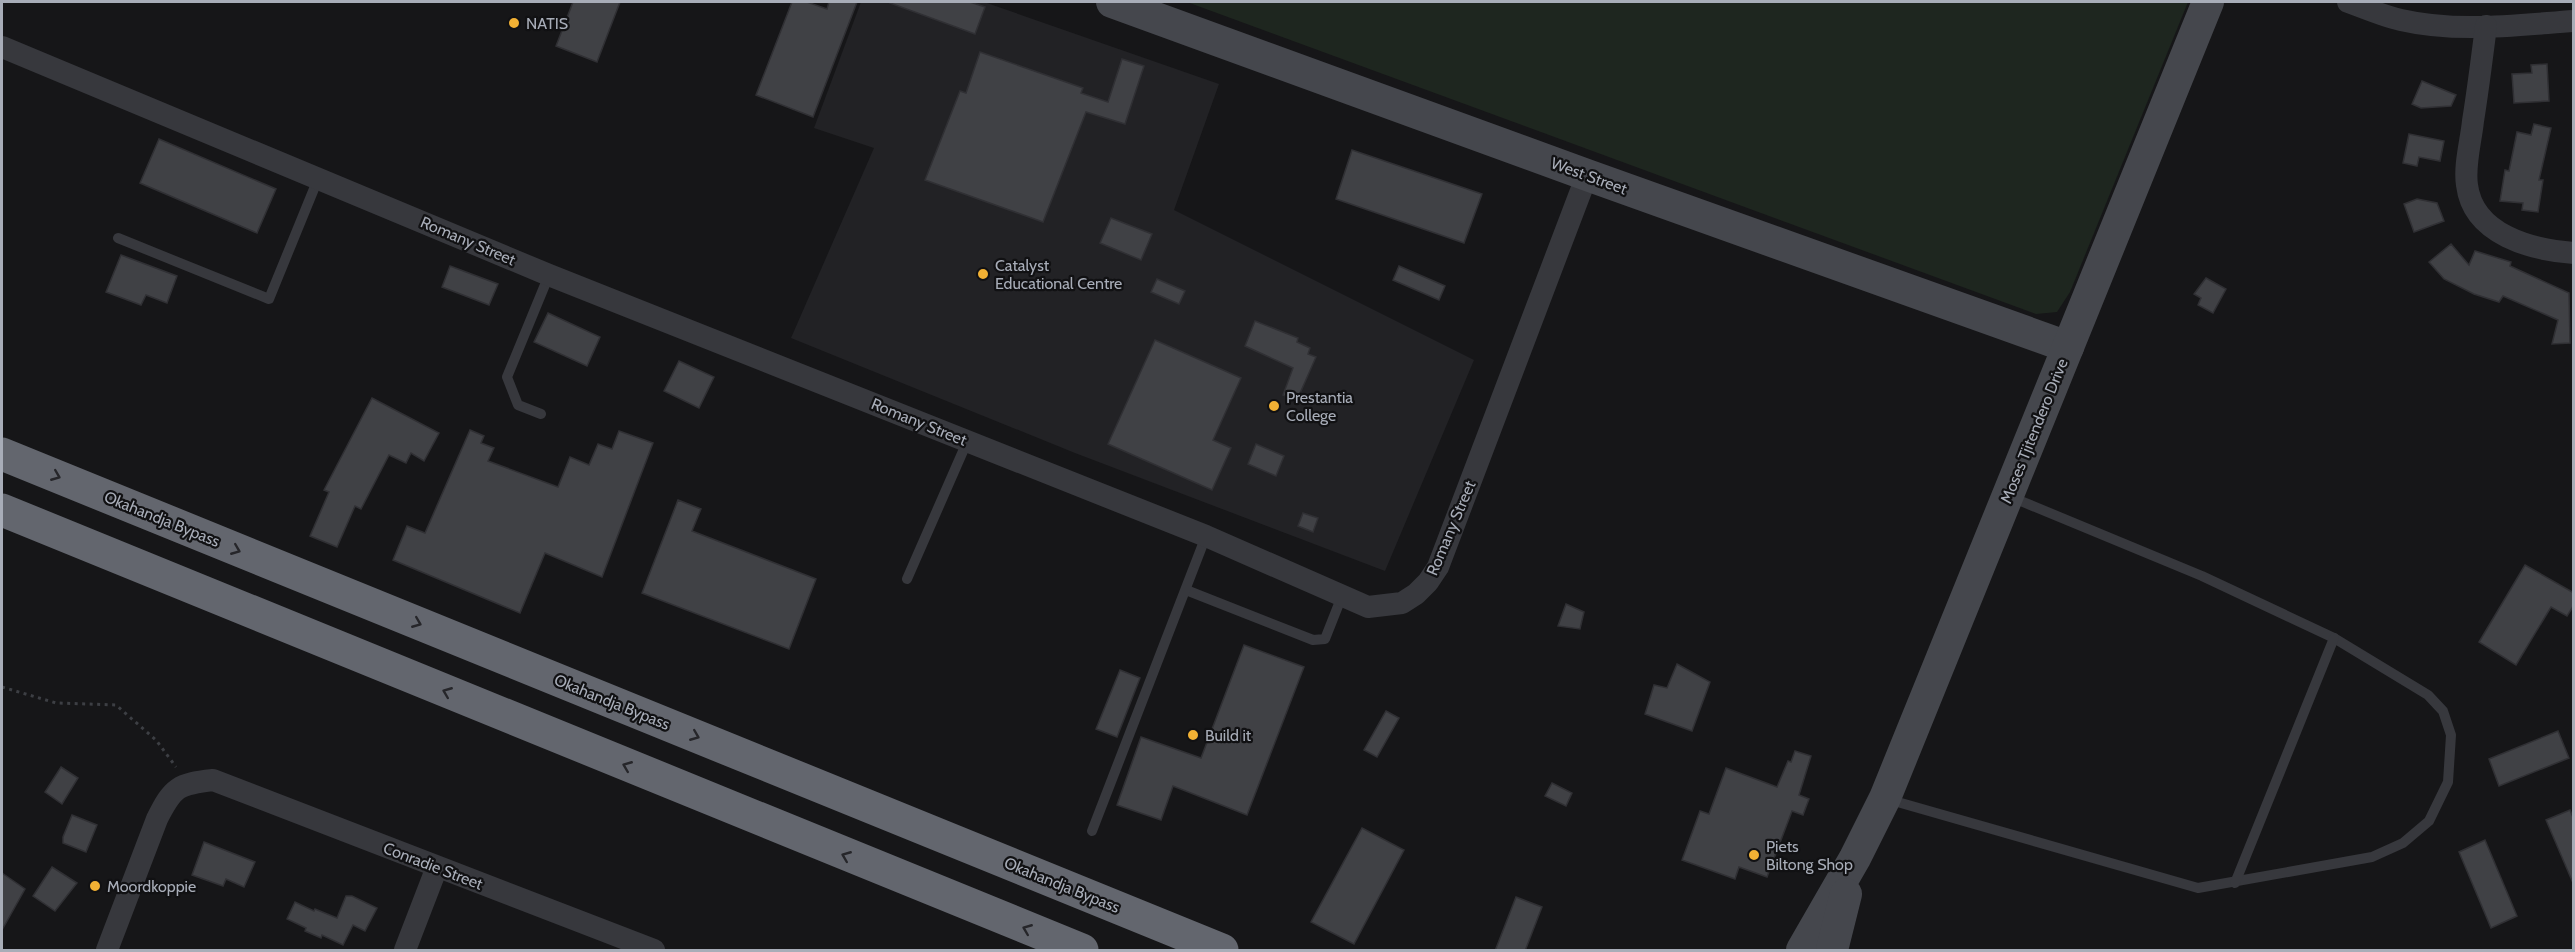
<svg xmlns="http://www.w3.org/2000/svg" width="2575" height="952" font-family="Cabin,sans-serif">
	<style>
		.built { fill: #222225 }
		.green { fill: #1e261f }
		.building { fill: #404145; stroke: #303034; stroke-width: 1.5 }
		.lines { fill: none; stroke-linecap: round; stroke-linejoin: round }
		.path { stroke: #3d3f44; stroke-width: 3; stroke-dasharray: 3 4.5; stroke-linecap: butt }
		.lane { stroke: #37383d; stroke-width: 10 }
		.street { stroke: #37383d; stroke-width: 22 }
		.secondary { stroke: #45474d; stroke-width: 32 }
		.highway { stroke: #63666e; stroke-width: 33 }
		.oneway { stroke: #26262a }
		.poi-dot { fill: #f2b134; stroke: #111113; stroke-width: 2 }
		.labels { text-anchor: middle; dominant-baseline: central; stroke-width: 4.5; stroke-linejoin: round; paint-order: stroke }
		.poi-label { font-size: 16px; fill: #a8adb8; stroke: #111113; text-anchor: start }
		.street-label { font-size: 16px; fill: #a8adb8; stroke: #111113 }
	</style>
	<rect width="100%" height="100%" fill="#161618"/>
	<!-- built -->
	<polygon class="built" points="861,2 984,2 1219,84 1174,210 1474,360 1385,571 1075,453 791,338 874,148 814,128"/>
	<!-- green -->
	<polygon class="green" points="1187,2 2188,2 2070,292 2057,312 2036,314"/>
	<!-- building -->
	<g class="building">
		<polygon points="573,2 620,2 597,62 556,46"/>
		<polygon points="792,2 807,2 827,9 829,2 857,2 813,117 756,95"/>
		<polygon points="891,2 970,2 985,7 975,34 890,3"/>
		<polygon points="980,52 1083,88 1081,93 1108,102 1122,59 1144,66 1125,124 1086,112 1043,222 925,180 960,91 966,93"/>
		<polygon points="2547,64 2549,101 2514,103 2512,74 2532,73 2531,65"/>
		<polygon points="2422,81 2456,95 2451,106 2421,108 2412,104"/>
		<polygon points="2534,124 2551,128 2539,180 2543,180 2538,212 2522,210 2523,203 2500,201 2505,170 2509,171 2517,132 2531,135"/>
		<polygon points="2409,134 2444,141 2440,161 2419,157 2417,166 2403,163"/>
		<polygon points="159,139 276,189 257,233 140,183"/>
		<polygon points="1352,150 1482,194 1464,243 1336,199"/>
		<polygon points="2417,199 2437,203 2444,221 2414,232 2404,204"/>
		<polygon points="1111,218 1152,234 1141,260 1100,243"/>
		<polygon points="2451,244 2469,265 2475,251 2511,262 2510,266 2569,293 2570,343 2552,344 2558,320 2503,296 2499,302 2474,294 2444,279 2429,262"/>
		<polygon points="121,255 177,276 167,303 146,295 141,305 106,292"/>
		<polygon points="450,266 498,284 489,305 442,287"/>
		<polygon points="1399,266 1445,286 1439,300 1393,280"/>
		<polygon points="2206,278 2226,289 2213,313 2198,305 2201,298 2194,294"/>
		<polygon points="1157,279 1185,291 1179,304 1151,292"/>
		<polygon points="548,313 600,337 587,366 534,342"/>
		<polygon points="1255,321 1298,338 1297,342 1310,348 1308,354 1316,357 1297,400 1283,395 1293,368 1245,346"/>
		<polygon points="1155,340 1241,378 1213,440 1231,448 1212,490 1108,444"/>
		<polygon points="679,361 714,377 699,408 664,391"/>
		<polygon points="372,398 439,433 424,461 411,453 406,463 389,455 361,509 355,506 337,547 310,536 329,492 324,490"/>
		<polygon points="470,430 484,436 481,443 494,448 488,461 558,487 570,457 589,465 598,444 612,449 619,431 653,443 602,577 545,553 520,613 393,560 407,526 425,533"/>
		<polygon points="1256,444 1284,456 1276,476 1248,464"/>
		<polygon points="678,500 701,509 692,531 816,579 789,649 642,593"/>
		<polygon points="1303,513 1318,518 1313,532 1298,526"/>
		<polygon points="2525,565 2574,593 2574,605 2567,616 2551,607 2516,665 2479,642"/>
		<polygon points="1566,604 1584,612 1580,629 1558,626"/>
		<polygon points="1244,645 1304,667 1247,815 1173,786 1161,820 1117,805 1141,737 1201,758"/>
		<polygon points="1677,664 1710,682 1692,731 1645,714 1654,685 1667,688"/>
		<polygon points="1120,670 1140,678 1117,737 1096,729"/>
		<polygon points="1386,711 1399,718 1377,757 1364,750"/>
		<polygon points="2558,731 2569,758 2499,786 2489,759"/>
		<polygon points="1795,751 1811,756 1799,795 1809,799 1803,815 1792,811 1767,877 1739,867 1735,879 1682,860 1700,811 1709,814 1726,768 1777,787 1788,761 1791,762"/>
		<polygon points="61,767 78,778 62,804 45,792"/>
		<polygon points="1552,783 1572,793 1566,806 1545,796"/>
		<polygon points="2570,810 2574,820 2573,883 2546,820"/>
		<polygon points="72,815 97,825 86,852 63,843 63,837"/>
		<polygon points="1362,828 1404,850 1354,944 1311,922"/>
		<polygon points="2485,840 2517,916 2491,928 2459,852"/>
		<polygon points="204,842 255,862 244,887 226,879 223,886 192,875"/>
		<polygon points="52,867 77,883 55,911 33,896"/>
		<polygon points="2,873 25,889 2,930"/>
		<polygon points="346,896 352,896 377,908 365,931 353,925 343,945 322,935 321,938 305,931 306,928 287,919 295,902 314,911 315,909 337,918"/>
		<polygon points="1516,897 1542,907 1525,951 1495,951"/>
	</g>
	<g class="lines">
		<!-- path -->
		<polyline class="path" points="2,687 56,703 116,705 156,740 176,767"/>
		<!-- lane -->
		<g class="lane">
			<polyline points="118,238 269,299 318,179"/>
			<polyline points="541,414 518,405 507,377 549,275"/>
			<polyline points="907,579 967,442"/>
			<polyline points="1186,590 1313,640 1325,639 1342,596"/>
			<polyline points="1887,799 2198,888 2372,857 2403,843 2429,821 2448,782 2451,735 2443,711 2428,695 2334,638 2202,576 2011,497"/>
			<polyline points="1092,831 1206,536"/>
			<polyline points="2235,883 2334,638"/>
		</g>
		<!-- street -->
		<g class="street">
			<path d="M2348,2C2365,8 2383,16 2401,20C2457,33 2517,25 2574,21"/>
			<path d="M2486,26C2482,58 2478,90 2473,121C2471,141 2464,165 2467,185C2473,235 2532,250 2574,253"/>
			<polyline points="2,47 549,275 1206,536 1368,607 1402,603 1416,594 1428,582 1438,567 1587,175"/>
			<path d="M107,950L157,819C173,787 178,784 213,780L654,950"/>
			<polyline points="405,950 437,867"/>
		</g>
		<!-- secondary -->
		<g class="secondary">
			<polyline points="1112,2 1587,175 2068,347"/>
			<polyline points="1802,950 1855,858 1885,798 2208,2"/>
			<polyline points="1832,950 1846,894"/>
		</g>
		<!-- highway -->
		<g class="highway">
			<polyline points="2,454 1222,950"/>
			<polyline points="2,510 1082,950"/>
		</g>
	</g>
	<!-- one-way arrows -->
	<defs><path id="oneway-chevron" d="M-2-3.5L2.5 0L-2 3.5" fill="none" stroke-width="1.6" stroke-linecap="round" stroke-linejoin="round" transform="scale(1.5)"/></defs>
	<g class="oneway">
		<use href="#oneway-chevron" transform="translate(56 476) rotate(22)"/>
		<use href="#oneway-chevron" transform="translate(236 550) rotate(22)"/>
		<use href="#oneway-chevron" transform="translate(417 623) rotate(22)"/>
		<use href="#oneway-chevron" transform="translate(447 692) rotate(-158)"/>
		<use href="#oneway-chevron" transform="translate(695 736) rotate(22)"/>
		<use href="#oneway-chevron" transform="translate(627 766) rotate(-158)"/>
		<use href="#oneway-chevron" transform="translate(846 856) rotate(-158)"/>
		<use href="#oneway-chevron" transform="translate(1027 929) rotate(-158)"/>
	</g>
	<!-- markers -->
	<g class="poi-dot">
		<circle cx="514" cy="23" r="6"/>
		<circle cx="983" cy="274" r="6"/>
		<circle cx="1274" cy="406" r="6"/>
		<circle cx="1193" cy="735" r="6"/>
		<circle cx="1754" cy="855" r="6"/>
		<circle cx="95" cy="886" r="6"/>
	</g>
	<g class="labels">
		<!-- poi labels -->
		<g class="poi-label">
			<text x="526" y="23">NATIS</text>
			<text x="995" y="265">Catalyst<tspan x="995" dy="18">Educational Centre</tspan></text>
			<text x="1286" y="397">Prestantia<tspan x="1286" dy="18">College</tspan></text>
			<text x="1205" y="735">Build it</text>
			<text x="1766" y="846">Piets<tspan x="1766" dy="18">Biltong Shop</tspan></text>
			<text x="107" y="886">Moordkoppie</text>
		</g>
		<!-- street labels -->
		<g class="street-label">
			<text transform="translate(1589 176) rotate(20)">West Street</text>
			<text transform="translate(468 241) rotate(23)">Romany Street</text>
			<text transform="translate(919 422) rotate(22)">Romany Street</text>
			<text transform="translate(2034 431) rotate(-68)">Moses Tjitendero Drive</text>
			<text transform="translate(162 519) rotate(22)">Okahandja Bypass</text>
			<text transform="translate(1451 528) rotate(-67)">Romany Street</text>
			<text transform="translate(612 702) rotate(22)">Okahandja Bypass</text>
			<text transform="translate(433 866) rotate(21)">Conradie Street</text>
			<text transform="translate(1062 885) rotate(22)">Okahandja Bypass</text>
		</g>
	</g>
	<!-- border -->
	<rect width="2575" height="952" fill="none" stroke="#a8adb8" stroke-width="6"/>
</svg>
